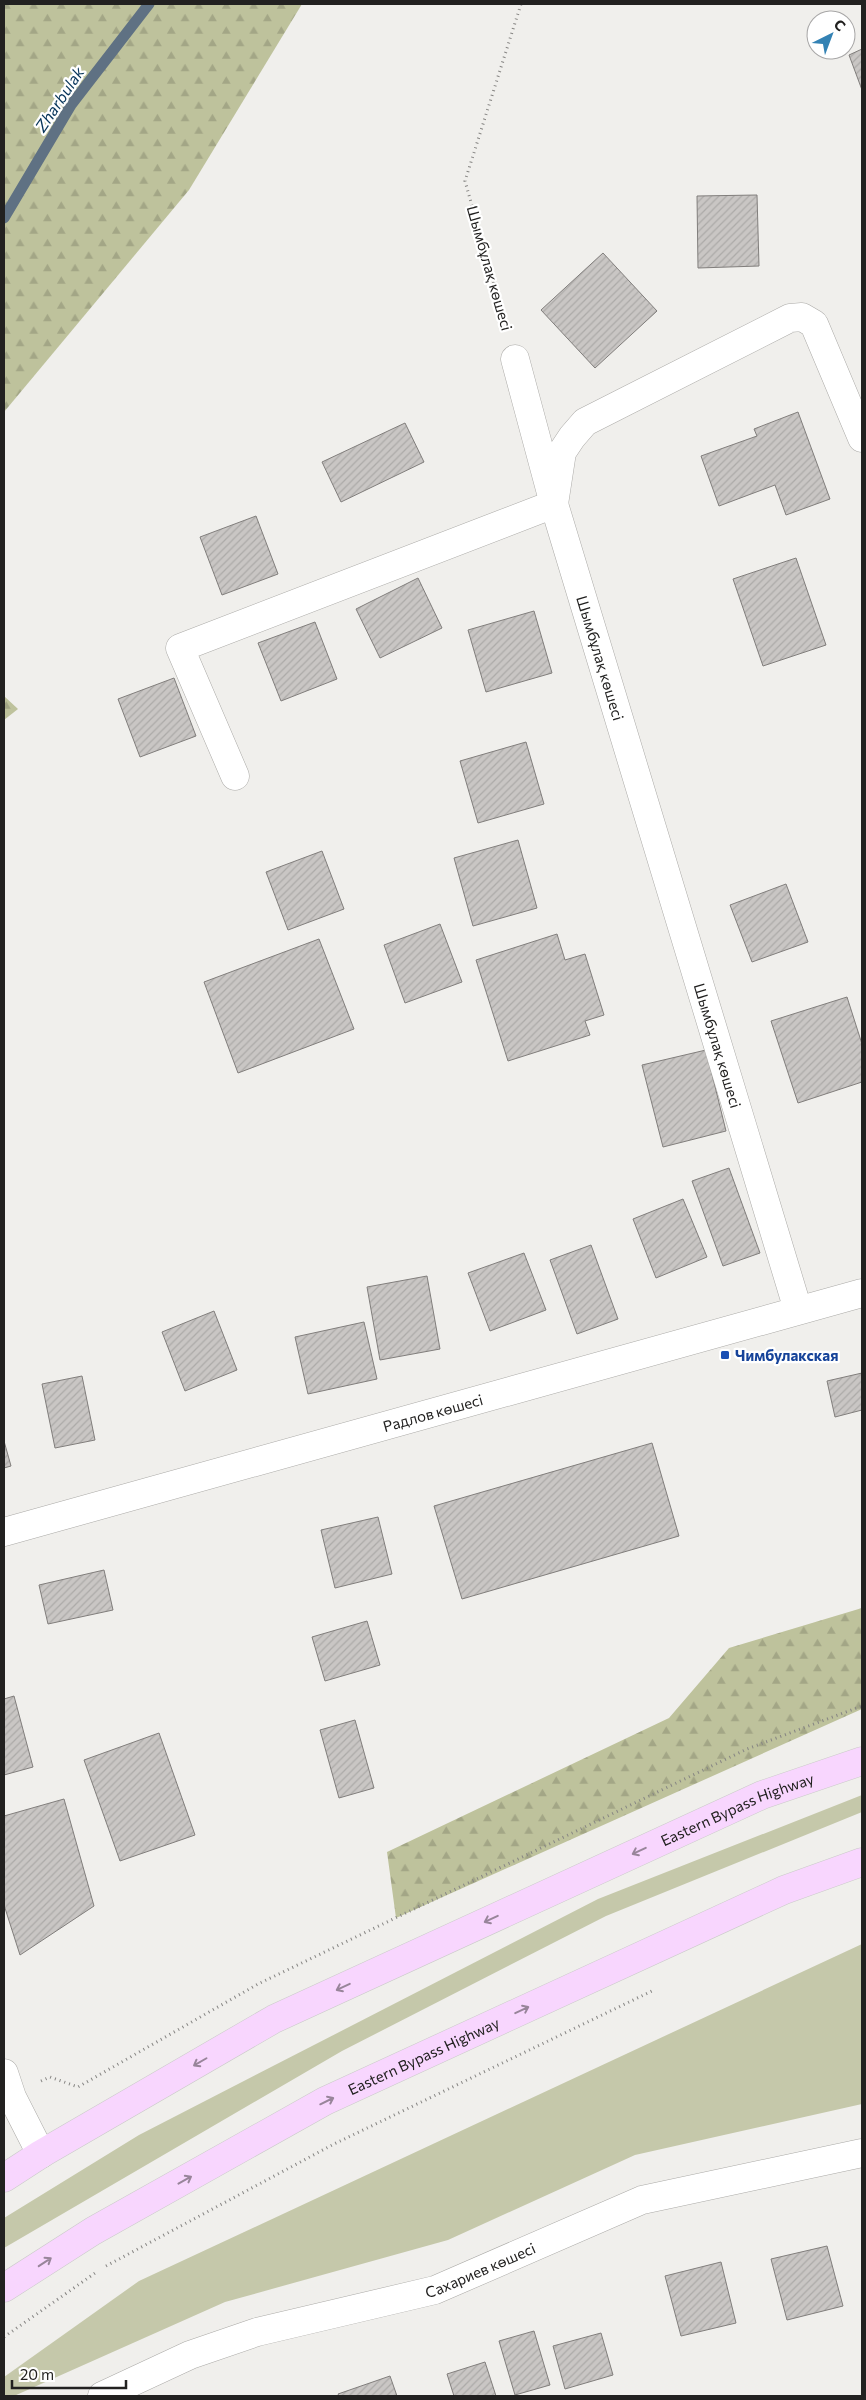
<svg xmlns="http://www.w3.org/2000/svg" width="866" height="2400" font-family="Commissioner,sans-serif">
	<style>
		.green { fill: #c5c8aa }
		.forest { fill: url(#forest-firs) }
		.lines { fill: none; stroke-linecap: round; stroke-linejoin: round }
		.stream { stroke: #5f7183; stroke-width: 11 }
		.building { fill: url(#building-hatch); stroke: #817e7c }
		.minor-casing { stroke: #abaaa7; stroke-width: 29 }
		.major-casing { stroke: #cacac9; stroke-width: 29 }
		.path { stroke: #868583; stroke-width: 3; stroke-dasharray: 1 4; stroke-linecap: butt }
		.minor { stroke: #fff; stroke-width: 28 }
		.major { stroke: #f8d6fe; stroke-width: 28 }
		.oneway { stroke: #98859a }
		.transit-dot { fill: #1a4fb4; stroke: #fff; stroke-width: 2 }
		.labels { text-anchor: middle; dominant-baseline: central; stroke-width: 4.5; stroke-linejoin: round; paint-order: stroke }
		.street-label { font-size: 15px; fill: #222120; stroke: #fff }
		.transit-label { font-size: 15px; font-weight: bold; fill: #164399; stroke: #fff; text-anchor: start }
		.water-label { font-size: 16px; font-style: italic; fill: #063459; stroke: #fff }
	</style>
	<defs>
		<pattern id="forest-firs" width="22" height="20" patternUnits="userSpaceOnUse" patternTransform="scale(1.25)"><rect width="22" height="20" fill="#bec29c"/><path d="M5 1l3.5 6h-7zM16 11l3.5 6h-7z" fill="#a3a686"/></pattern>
		<pattern id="building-hatch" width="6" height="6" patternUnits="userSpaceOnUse" patternTransform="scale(1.25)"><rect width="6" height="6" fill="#c9c6c4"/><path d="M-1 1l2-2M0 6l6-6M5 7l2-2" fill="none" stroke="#acaaa8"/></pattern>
	</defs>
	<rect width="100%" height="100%" fill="#f0efec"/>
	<!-- green -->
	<g class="green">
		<polygon points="862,1795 862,1812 606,1916 342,2051 4,2248 4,2218 139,2135 598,1899"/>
		<polygon points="862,1944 862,2104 635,2155 448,2240 225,2302 14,2396 4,2396 4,2377 139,2281"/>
	</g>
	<!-- forest -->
	<g class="forest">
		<polygon points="4,4 302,4 189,190 4,412"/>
		<polygon points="4,696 18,709 4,720"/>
		<polygon points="862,1608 862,1709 396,1918 387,1852 669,1718 729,1648"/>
	</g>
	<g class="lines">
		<!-- stream -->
		<polyline class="stream" points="4,218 71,105 149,4"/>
	</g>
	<!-- building -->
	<g class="building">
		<polygon points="862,49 862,90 849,55"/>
		<polygon points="757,195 759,266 698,268 697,196"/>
		<polygon points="603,253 657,311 595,368 541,310"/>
		<polygon points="798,412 830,499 786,515 775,485 719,506 701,456 757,436 754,429"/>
		<polygon points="405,423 424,462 341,502 322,462"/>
		<polygon points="256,516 278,574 222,595 200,537"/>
		<polygon points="796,558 826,645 763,666 733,579"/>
		<polygon points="418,578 442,628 380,658 356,609"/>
		<polygon points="534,611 552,673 486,692 468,630"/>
		<polygon points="315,622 337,679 281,701 258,643"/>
		<polygon points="174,678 196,736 140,757 118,699"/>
		<polygon points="526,742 544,804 478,823 460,761"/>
		<polygon points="518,840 537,908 473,926 454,858"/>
		<polygon points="322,851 344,909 288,930 266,872"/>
		<polygon points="786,884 808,942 752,962 730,905"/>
		<polygon points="440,924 462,982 405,1003 384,945"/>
		<polygon points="557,934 565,960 585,954 604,1015 585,1021 590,1035 508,1061 476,960"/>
		<polygon points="319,939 354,1029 238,1073 204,982"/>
		<polygon points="847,997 862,1044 862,1082 798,1103 771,1021"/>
		<polygon points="706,1050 726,1131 663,1147 642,1065"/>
		<polygon points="729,1168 760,1253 723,1266 692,1181"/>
		<polygon points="683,1199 707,1257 656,1278 633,1219"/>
		<polygon points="591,1245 618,1319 577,1334 550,1260"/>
		<polygon points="524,1253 546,1310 490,1331 468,1273"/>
		<polygon points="427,1276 440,1349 380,1360 367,1287"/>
		<polygon points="214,1311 237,1370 185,1391 162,1332"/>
		<polygon points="364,1322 377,1379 308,1394 295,1337"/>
		<polygon points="862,1373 862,1410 835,1417 827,1381"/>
		<polygon points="82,1376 95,1440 55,1448 42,1384"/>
		<polygon points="4,1441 11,1466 4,1468"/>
		<polygon points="652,1443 679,1536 462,1599 434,1506"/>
		<polygon points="378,1517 392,1574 335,1588 321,1530"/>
		<polygon points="104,1570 113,1610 48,1624 39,1585"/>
		<polygon points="367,1621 380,1665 325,1681 312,1637"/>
		<polygon points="14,1696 33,1767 4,1775 4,1699"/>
		<polygon points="355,1720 374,1788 339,1798 320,1730"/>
		<polygon points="159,1733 195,1835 120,1861 84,1760"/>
		<polygon points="64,1799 94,1906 20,1955 4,1905 4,1816"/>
		<polygon points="827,2246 843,2306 787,2320 771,2259"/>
		<polygon points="721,2262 736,2323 681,2336 665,2276"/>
		<polygon points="534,2331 550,2385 515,2395 499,2341"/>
		<polygon points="601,2333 613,2375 565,2389 553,2346"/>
		<polygon points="485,2362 496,2396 454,2396 447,2374"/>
		<polygon points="390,2376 397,2396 339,2396 338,2394"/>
	</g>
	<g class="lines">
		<!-- minor casing -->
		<g class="minor-casing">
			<g id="minor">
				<path id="s1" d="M515,359L554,504L798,1310"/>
				<polyline points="235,776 180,648 554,504 562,452 572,437 585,422 790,318 802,317 814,324 862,438"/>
				<path id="s2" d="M4,1532L862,1293"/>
				<polyline points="4,2073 12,2097 41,2154"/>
				<path id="s3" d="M102,2396L190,2355L257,2332L435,2290L642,2200L862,2153"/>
			</g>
		</g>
		<!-- major casing -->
		<g class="major-casing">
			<g id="major">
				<path id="s4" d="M4,2178L41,2154L274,2019L762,1795L862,1761"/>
				<path id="s5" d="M4,2288L93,2231L325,2101L784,1890L862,1862"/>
			</g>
		</g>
		<!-- path -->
		<g class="path">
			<polyline points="506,326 465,181 521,4"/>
			<polyline points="41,2081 50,2077 78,2087 258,1984 747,1749 862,1706"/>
			<polyline points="106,2266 334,2144 652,1991"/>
			<polyline points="4,2337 98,2271"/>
		</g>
		<!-- minor -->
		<use href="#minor" class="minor"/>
		<!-- major -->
		<use href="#major" class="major"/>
	</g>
	<!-- one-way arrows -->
	<defs><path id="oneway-shaft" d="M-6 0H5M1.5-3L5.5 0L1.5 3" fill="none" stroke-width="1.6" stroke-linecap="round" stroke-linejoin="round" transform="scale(1.25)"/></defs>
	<g class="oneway">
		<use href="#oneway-shaft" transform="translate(639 1851) rotate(155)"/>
		<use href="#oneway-shaft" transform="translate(491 1919) rotate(155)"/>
		<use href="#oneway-shaft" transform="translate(343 1987) rotate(155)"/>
		<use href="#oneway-shaft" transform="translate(522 2010) rotate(-25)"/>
		<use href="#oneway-shaft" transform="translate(200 2062) rotate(150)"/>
		<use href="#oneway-shaft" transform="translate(327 2101) rotate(-26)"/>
		<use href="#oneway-shaft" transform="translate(185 2180) rotate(-29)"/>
		<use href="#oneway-shaft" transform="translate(45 2262) rotate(-33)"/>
	</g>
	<!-- markers -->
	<rect class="transit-dot" x="720" y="1350" width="10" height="10" rx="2.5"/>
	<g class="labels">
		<!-- street labels -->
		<g class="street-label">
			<text transform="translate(490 268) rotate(74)">Шымбұлақ көшесі</text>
			<text stroke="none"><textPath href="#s1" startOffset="311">Шымбұлақ көшесі</textPath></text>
			<text stroke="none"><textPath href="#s1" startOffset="716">Шымбұлақ көшесі</textPath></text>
			<text stroke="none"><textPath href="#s2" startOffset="445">Радлов көшесі</textPath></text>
			<text stroke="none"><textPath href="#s4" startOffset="822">Eastern Bypass Highway</textPath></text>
			<text stroke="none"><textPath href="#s5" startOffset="480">Eastern Bypass Highway</textPath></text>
			<text stroke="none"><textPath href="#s3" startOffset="400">Сахариев көшесі</textPath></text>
		</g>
		<!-- transit labels -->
		<g class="transit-label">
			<text x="735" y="1355">Чимбулакская</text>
		</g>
		<!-- water labels -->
		<g class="water-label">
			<text transform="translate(59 99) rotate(-56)">Zharbulak</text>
		</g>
	</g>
	<!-- border -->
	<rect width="866" height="2400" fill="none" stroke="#222120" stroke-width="10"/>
	<!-- north arrow -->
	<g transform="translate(831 35) rotate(42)"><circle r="24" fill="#ffffff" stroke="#a7a6a6"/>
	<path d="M0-4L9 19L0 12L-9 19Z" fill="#3382b4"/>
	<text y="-8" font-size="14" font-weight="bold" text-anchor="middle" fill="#222120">С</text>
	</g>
	<!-- scale -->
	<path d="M12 2380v8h114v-8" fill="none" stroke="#222120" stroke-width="2.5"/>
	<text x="20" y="2380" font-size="15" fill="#222120" stroke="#ffffff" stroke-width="4" paint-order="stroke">20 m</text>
</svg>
